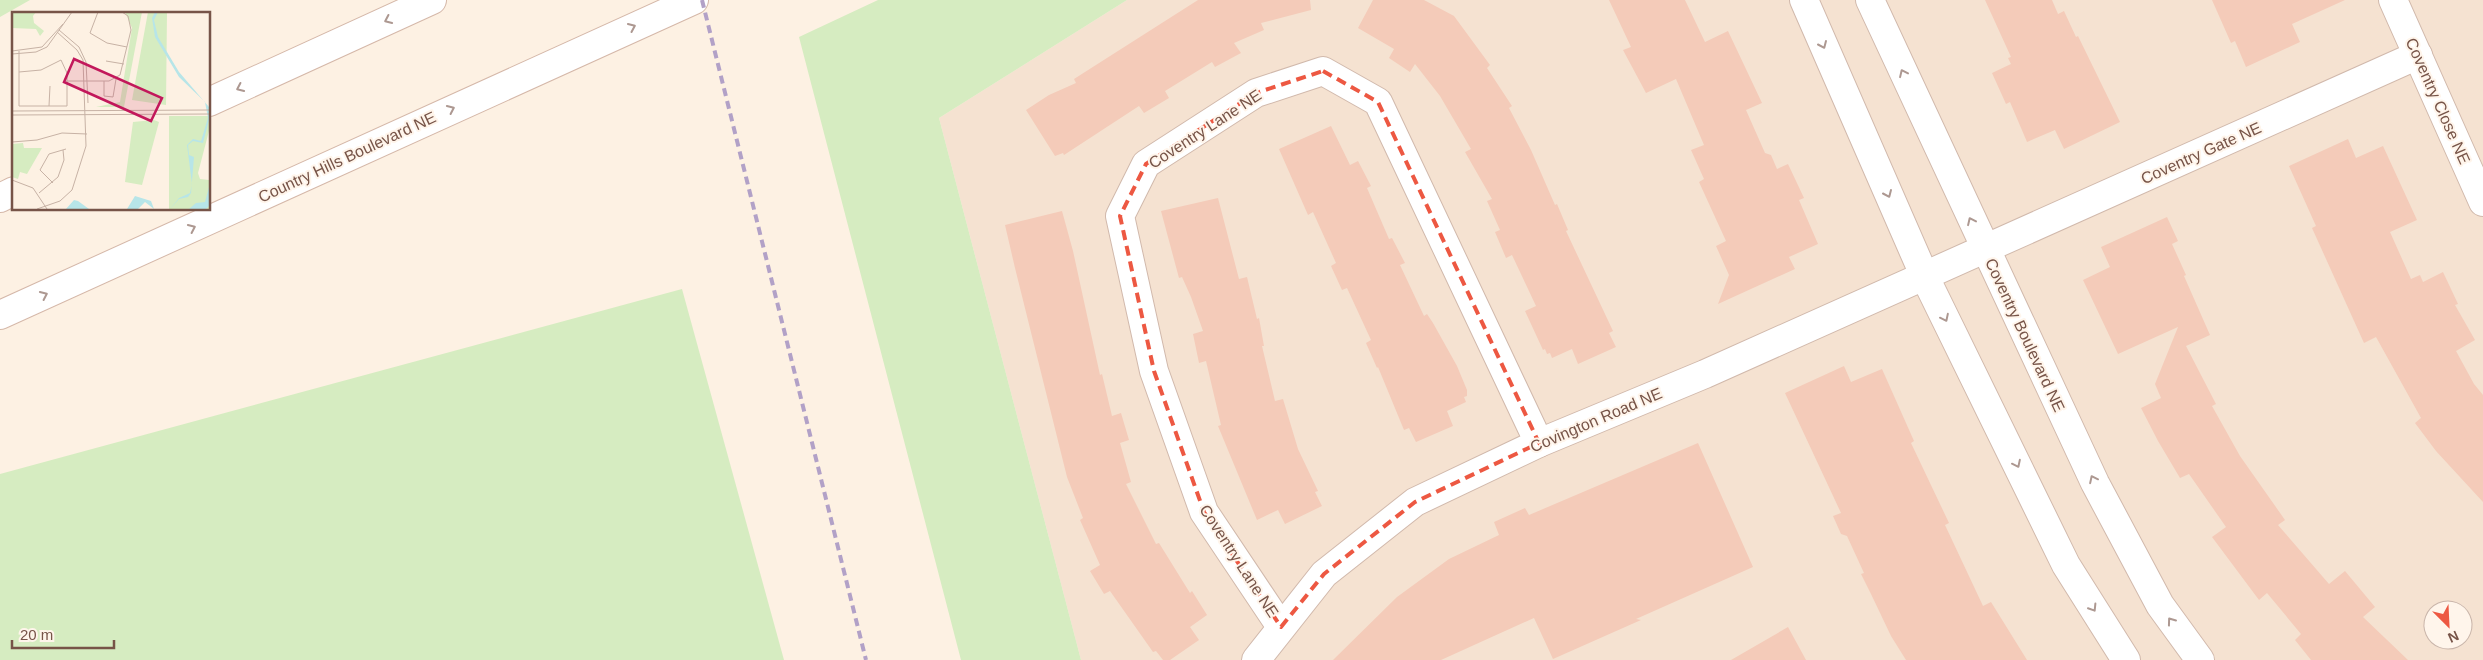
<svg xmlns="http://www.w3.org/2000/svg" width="2483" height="660" font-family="Arial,sans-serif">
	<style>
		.residential { fill: #f5e2d1; fill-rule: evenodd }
		.green { fill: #d6ecc1 }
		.building { fill: #f4cbb9 }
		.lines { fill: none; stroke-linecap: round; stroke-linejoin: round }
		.minor-casing { stroke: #d1b9ac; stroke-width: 30 }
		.tertiary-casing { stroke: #d1b9ac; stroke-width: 30 }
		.secondary-casing { stroke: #d5b8a9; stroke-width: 30 }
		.minor { stroke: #fff; stroke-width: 28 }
		.tertiary { stroke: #fff; stroke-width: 28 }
		.secondary { stroke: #fff; stroke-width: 28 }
		.rail { stroke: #b2a1c7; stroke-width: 4; stroke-dasharray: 8 5; stroke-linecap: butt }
		.oneway { stroke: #ad9891 }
		.marked { fill: none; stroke: #ed5842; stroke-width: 4; stroke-dasharray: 10 6; stroke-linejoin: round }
		.labels { text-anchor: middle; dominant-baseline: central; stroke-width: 4; stroke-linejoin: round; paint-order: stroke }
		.street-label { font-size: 16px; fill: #775448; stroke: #fff5eb }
		.inset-road { fill: none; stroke: #c7b2a5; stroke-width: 1 }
		.view { fill: #c2185b; fill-opacity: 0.15; stroke: #c2185b; stroke-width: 2.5 }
		.inset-edge { fill: none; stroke: #775448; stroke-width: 2.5 }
	</style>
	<rect width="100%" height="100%" fill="#fdf1e3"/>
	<!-- residential -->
	<path class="residential" d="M1127,0H2483V660H1081L939,118ZM2433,610H2463V640H2433Z"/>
	<!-- green -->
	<g class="green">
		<polygon points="0,0 30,0 0,17"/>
		<polygon points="878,0 1127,0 939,118 1081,660 961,660 799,37"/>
		<polygon points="682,289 784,660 0,660 0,474"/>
	</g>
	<!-- building -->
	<g class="building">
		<polygon points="1198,0 1310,0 1311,10 1261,23 1264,30 1234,43 1241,53 1215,67 1212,62 1165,91 1169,98 1144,113 1139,106 1064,155 1063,153 1055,156 1026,110 1049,95 1076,83 1074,79"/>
		<polygon points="1373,0 1424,0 1454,16 1490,65 1487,68 1512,106 1509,108 1531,150 1555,205 1557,204 1568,230 1566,231 1613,331 1609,333 1616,347 1578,364 1572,349 1552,358 1550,353 1547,354 1545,349 1543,350 1525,311 1536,306 1512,255 1506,258 1495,232 1500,230 1487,201 1492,199 1465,152 1471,149 1440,96 1415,64 1410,72 1389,58 1394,49 1358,28"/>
		<polygon points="1609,0 1685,0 1705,42 1728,31 1762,103 1746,110 1765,153 1771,155 1777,169 1788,164 1804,198 1799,200 1818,244 1789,257 1795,269 1718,304 1729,275 1716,246 1726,241 1699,182 1704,179 1691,150 1704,145 1676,79 1646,93 1623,50 1631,47"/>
		<polygon points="1985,0 2052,0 2058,14 2064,11 2076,37 2078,36 2120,122 2064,149 2055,130 2027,142 2010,102 2006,104 1992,73 2011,64 2008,58 2011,57"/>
		<polygon points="2212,0 2345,0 2292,24 2300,42 2246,67 2235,41 2231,43"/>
		<polygon points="1331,126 1350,165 1358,161 1371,186 1367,188 1389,239 1392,238 1405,263 1400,265 1424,316 1427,314 1433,323 1457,366 1467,390 1467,396 1464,397 1466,402 1447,411 1453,426 1416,442 1409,428 1404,430 1378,367 1377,368 1366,343 1371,340 1347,288 1342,290 1331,266 1336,263 1313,212 1308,215 1279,149"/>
		<polygon points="2348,139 2356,158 2383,146 2417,220 2390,232 2411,279 2420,275 2423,282 2443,272 2458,304 2455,305 2475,340 2456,351 2474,384 2483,395 2483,502 2436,451 2415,423 2421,418 2376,337 2364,343 2312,228 2316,226 2289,166"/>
		<polygon points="1218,198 1239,279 1247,277 1257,319 1259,318 1264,346 1262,346 1275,401 1283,399 1298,449 1318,491 1315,492 1322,506 1285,524 1278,510 1257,520 1218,426 1221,425 1206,361 1199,363 1193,334 1203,331 1191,297 1182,277 1179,278 1161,211"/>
		<polygon points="1062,211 1073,251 1100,375 1102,374 1112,416 1121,413 1129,440 1120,443 1131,482 1126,484 1156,544 1159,543 1190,593 1192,591 1207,615 1190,627 1199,640 1170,660 1163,660 1156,651 1153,652 1110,591 1104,594 1090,571 1100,565 1080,520 1083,518 1067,477 1015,268 1005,225"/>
		<polygon points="2167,217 2178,241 2172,244 2186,275 2184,276 2210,335 2186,346 2216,404 2212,406 2240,456 2285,520 2278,525 2329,584 2345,571 2375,607 2363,617 2408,660 2311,660 2295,640 2301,634 2267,593 2259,600 2212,537 2226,527 2189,474 2180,478 2158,441 2141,408 2161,398 2155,384 2178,327 2118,354 2083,280 2110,267 2101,247"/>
		<polygon points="1844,366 1851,382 1882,369 1914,441 1911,443 1949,523 1945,525 1983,606 1991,602 2027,660 1906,660 1891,636 1871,594 1861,574 1864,573 1847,536 1841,534 1833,516 1841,513 1785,393"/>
		<polygon points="1698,443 1753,567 1636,619 1641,620 1553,659 1534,618 1441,660 1333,660 1397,597 1449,559 1499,535 1494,522 1525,508 1529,515"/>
		<polygon points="1788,627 1806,660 1731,660"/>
	</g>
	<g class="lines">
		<!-- minor casing -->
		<g class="minor-casing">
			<g id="minor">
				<polyline points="2393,0 2483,202"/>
				<polyline points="1281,627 1204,512 1154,371 1120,216 1146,164 1256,93 1323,71 1378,102 1539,443"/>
				<polyline points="1256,660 1324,574 1415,502 1539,443 1705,374 2418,55"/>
			</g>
		</g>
		<!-- tertiary casing -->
		<g class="tertiary-casing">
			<g id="tertiary">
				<polyline points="1804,0 1924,275 2066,565 2126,660"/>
				<polyline points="1870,0 2095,483 2160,605 2200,660"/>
			</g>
		</g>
		<!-- secondary casing -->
		<g class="secondary-casing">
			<g id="secondary">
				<polyline points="209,102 432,0"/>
				<polyline points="0,198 14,191"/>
				<polyline points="0,315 694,0"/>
			</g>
		</g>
		<!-- minor -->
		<use href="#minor" class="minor"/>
		<!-- tertiary -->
		<use href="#tertiary" class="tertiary"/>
		<!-- secondary -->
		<use href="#secondary" class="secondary"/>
		<!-- rail -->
		<polyline class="rail" points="702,0 866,660"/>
	</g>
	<!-- one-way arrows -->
	<defs><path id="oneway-chevron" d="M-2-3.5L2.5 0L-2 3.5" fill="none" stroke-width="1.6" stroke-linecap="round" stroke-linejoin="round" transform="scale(1.25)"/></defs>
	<g class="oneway">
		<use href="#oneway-chevron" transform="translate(388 20) rotate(155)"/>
		<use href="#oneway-chevron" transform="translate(632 27) rotate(-24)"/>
		<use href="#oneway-chevron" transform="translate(1823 45) rotate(66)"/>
		<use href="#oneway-chevron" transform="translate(1903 73) rotate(-115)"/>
		<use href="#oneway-chevron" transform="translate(240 88) rotate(155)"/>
		<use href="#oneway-chevron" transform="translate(451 109) rotate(-25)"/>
		<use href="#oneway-chevron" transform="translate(1888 194) rotate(66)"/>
		<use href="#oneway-chevron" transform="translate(1971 221) rotate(-115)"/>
		<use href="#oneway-chevron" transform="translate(192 228) rotate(-25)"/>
		<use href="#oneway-chevron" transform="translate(44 295) rotate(-25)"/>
		<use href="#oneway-chevron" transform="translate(1945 318) rotate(64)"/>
		<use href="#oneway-chevron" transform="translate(2017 464) rotate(64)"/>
		<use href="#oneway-chevron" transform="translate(2093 479) rotate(-116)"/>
		<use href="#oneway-chevron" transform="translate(2093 608) rotate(58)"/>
		<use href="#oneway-chevron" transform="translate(2171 621) rotate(-126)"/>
	</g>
	<!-- marked area -->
	<path class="marked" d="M1323,71L1378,102L1539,443L1415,502L1324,574L1281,627L1204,512L1154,371L1120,216L1146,164L1256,93Z"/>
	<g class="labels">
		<!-- street labels -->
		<g class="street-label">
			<text transform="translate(2438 101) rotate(66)">Coventry Close NE</text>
			<text transform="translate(1205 129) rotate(-33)">Coventry Lane NE</text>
			<text transform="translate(2201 153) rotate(-24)">Coventry Gate NE</text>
			<text transform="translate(347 157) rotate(-25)">Country Hills Boulevard NE</text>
			<text transform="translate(2025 335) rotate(65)">Coventry Boulevard NE</text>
			<text transform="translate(1596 420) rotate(-23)">Covington Road NE</text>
			<text transform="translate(1239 561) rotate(57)">Coventry Lane NE</text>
		</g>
	</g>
	<!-- overview -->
	<g transform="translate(12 12)">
		<rect width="198" height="198" fill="#fdf1e3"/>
		<path d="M0,0H24L21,4L22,11L32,19L28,24L24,17L0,16ZM113,0H130L112,95H84L108,90L120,16ZM136,0H155L154,93L120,88ZM157,104H197V119L186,161L188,167L197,168V197H157ZM142,108L147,110L130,173L113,170L121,110ZM11,131L12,136H30L15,162L8,160L6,167L0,165V132Z" fill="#d6ecc1"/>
		<path d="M143,0H146L142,8L146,25L167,60L197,95V108L191,131L181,129L176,133L177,143L182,145L179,181L176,185L167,187L158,197L167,186L178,181L180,172L175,133L181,127L189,129L196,106L193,90L167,65L143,25L140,6ZM197,175V194L194,197H177L184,191L193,190ZM123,184L139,189L142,197L133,190L126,197H115ZM62,188L66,189L77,197H54Z" fill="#b7e5e8"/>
		<path class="inset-road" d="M86,0L78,21L95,31L115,35M47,18L67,35L74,50L76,91M0,39L30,35L51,12M0,42L24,40L35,35L60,0M94,49L112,52M7,60L29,58L49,48L55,61V94H7V39M55,69H97L108,63L119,18L116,4L110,0M92,69V84L101,85L104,67M37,94L38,74M0,99L198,98M0,103L198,102M0,130L25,128L50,121L75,122M0,168L21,176L35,197M41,171L28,158L37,142L54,137M27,181L46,165L52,148L51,138M25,197L48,189L60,178L74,134L71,48L65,38L45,20"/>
		<path class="view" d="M62,47L150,86L139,109L52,70Z"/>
		<rect width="198" height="198" class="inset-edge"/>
	</g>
	<!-- north arrow -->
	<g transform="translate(2448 625) rotate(156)"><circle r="24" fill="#fff5eb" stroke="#c9b5aa"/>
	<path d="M0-4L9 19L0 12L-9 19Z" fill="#ed5842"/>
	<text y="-8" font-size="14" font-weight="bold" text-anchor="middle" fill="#775448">N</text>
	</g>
	<!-- scale -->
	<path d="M12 640v8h102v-8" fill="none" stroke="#775448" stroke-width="2.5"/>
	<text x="20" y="640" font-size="15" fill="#775448" stroke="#fff5eb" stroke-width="4" paint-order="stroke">20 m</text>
</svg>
